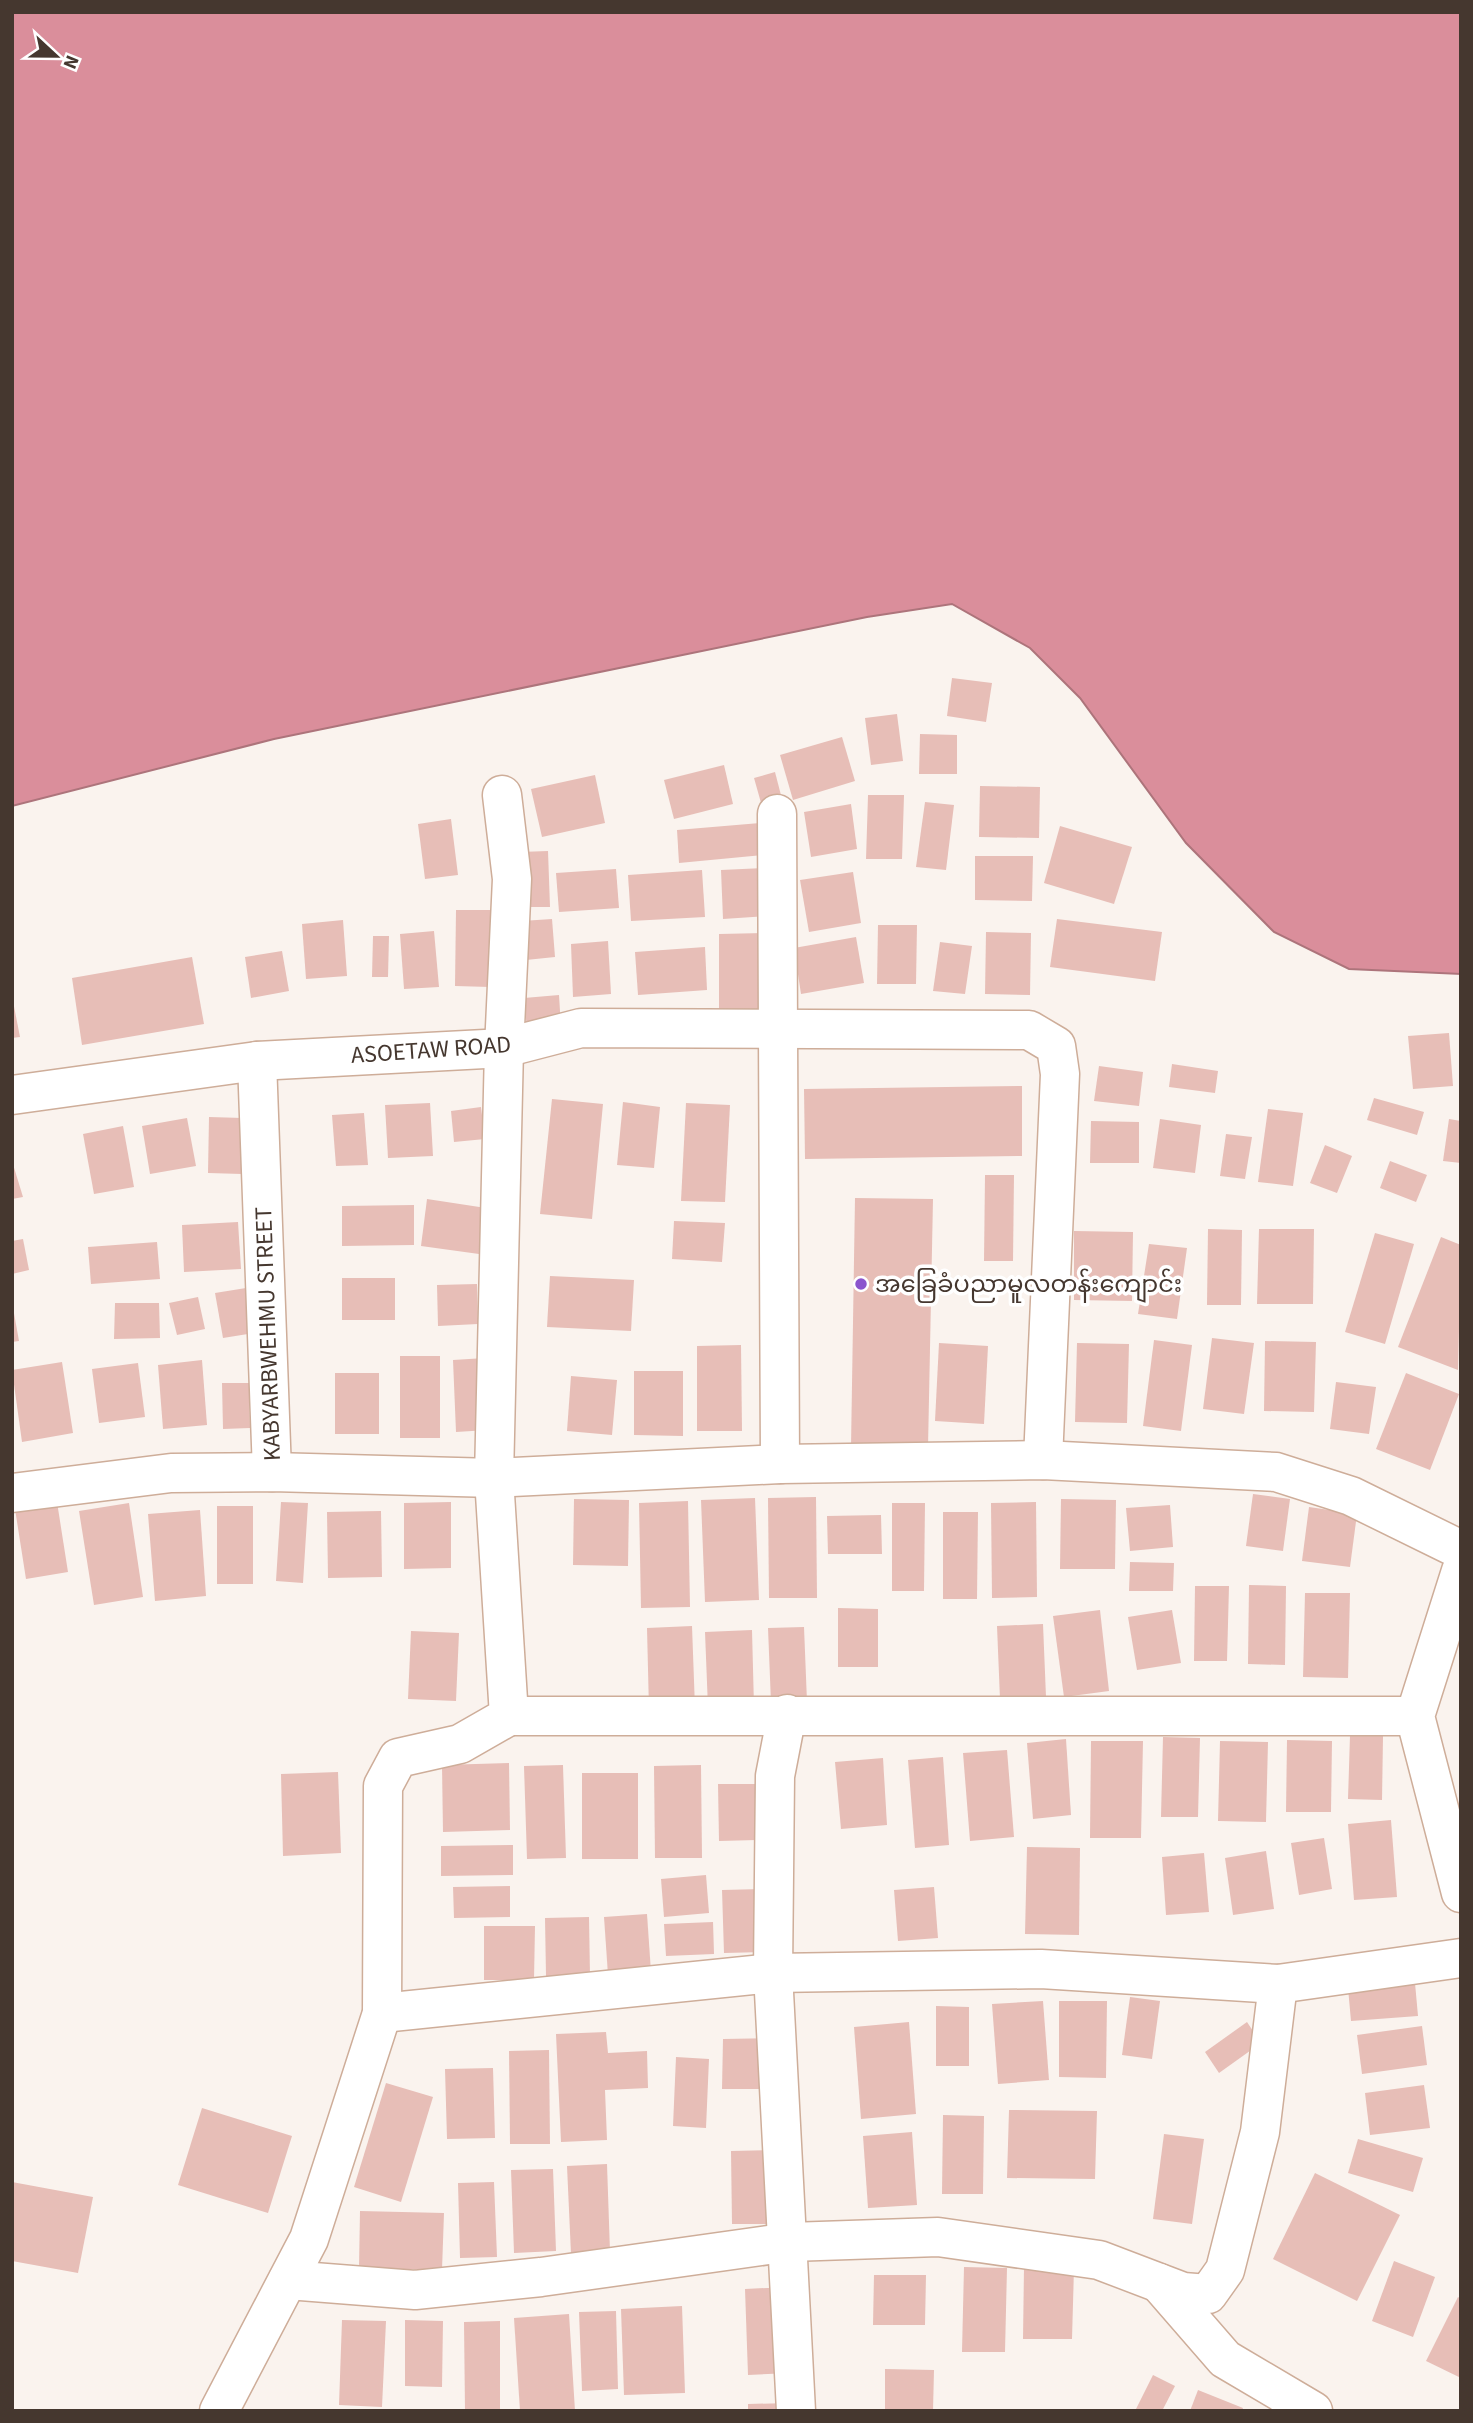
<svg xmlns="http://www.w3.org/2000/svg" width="1473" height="2423" font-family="'Source Sans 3','Noto Sans Myanmar',sans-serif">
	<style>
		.water { fill: #da8e9b; stroke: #ad747b; stroke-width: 2 }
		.building { fill: #e7beb7 }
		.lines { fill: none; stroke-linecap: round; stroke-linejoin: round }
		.street-casing { stroke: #cead99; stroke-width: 41 }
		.street { stroke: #fff; stroke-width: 38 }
		.poi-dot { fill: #8b55cd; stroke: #fff; stroke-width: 2.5 }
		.labels { text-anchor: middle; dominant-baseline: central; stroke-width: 7; stroke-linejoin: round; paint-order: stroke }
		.street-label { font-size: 24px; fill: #45372f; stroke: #fff }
		.poi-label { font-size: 24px; fill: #45372f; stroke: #fff; text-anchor: start }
	</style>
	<rect width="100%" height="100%" fill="#faf3ee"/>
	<!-- water -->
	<polygon class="water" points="12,12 1461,12 1461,974 1349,969 1274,932 1186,843 1080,698 1030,648 952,604 867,617 274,739 12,806"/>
	<!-- building -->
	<g class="building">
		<polygon points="952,678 992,683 986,722 947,716"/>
		<polygon points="897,714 903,761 871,765 865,718"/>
		<polygon points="920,734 957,735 957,774 919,774"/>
		<polygon points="842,737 855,781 793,800 780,755"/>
		<polygon points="724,765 733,804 674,819 664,780"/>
		<polygon points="775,772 783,803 763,810 754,778"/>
		<polygon points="595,775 605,823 542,837 531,789"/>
		<polygon points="980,786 1040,787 1039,838 979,837"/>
		<polygon points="868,795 904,795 902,859 866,859"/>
		<polygon points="925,802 954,805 946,870 916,867"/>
		<polygon points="851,804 857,849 811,857 804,812"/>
		<polygon points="451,819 458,875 425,879 418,824"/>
		<polygon points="760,823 763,855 679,863 677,830"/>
		<polygon points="1060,826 1132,847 1114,904 1044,883"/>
		<polygon points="548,851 550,907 522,907 520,852"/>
		<polygon points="975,856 1033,856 1032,901 975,900"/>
		<polygon points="765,868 766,916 723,919 721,870"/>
		<polygon points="616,869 619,908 559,912 556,873"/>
		<polygon points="702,870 705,917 631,921 628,875"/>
		<polygon points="853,872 861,923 809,932 800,880"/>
		<polygon points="456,910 490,910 490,987 455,986"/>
		<polygon points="552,919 555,957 526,960 522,921"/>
		<polygon points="1057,919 1162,932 1155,981 1050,967"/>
		<polygon points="343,920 347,976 306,979 302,924"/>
		<polygon points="878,925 917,925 916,984 877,984"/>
		<polygon points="434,931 439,987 404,989 400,934"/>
		<polygon points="986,932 1031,933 1030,995 985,994"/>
		<polygon points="764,933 765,1011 719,1012 719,934"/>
		<polygon points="373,936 389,936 388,977 372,977"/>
		<polygon points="856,937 864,983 801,994 794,948"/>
		<polygon points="608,941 611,994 573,997 571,944"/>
		<polygon points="940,942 972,946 965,994 933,991"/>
		<polygon points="705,947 707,990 638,995 635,952"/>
		<polygon points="282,951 289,991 251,998 245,957"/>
		<polygon points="192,957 204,1024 82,1045 72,978"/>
		<polygon points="559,995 561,1028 527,1030 524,998"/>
		<polygon points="12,996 20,1037 12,1038"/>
		<polygon points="1449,1033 1453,1086 1413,1089 1408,1036"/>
		<polygon points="1172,1064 1218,1071 1215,1093 1169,1087"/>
		<polygon points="1099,1066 1143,1072 1139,1106 1094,1101"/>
		<polygon points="1022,1086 1022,1156 805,1159 804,1089"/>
		<polygon points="1374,1098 1424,1112 1417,1135 1367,1120"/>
		<polygon points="552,1099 603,1104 592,1219 540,1214"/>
		<polygon points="623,1102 660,1107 654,1168 617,1165"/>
		<polygon points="430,1103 433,1156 388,1158 385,1105"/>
		<polygon points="686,1103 730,1105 725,1202 681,1201"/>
		<polygon points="481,1107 485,1139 454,1142 451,1111"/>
		<polygon points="1268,1109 1303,1113 1293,1186 1258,1182"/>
		<polygon points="364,1113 368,1165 336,1166 332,1115"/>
		<polygon points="209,1117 243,1118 242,1174 208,1173"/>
		<polygon points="187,1118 196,1166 150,1174 142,1126"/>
		<polygon points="1160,1119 1201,1125 1195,1173 1153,1168"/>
		<polygon points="1449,1119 1461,1121 1461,1163 1443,1161"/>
		<polygon points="1091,1121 1139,1122 1139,1163 1090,1163"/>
		<polygon points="123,1126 134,1187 94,1194 83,1134"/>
		<polygon points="1226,1134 1252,1137 1245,1179 1220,1176"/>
		<polygon points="1325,1145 1352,1156 1337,1193 1310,1183"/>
		<polygon points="12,1161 23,1197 12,1199"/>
		<polygon points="1390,1161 1427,1175 1416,1202 1380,1188"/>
		<polygon points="985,1175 1014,1175 1013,1261 984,1261"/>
		<polygon points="855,1198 933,1199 928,1448 851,1447"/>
		<polygon points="427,1199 486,1208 479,1254 421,1246"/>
		<polygon points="414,1205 414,1245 342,1246 342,1206"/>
		<polygon points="674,1221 725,1223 722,1262 672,1259"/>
		<polygon points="238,1222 241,1269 184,1272 182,1225"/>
		<polygon points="1208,1229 1242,1230 1241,1305 1207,1305"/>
		<polygon points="1259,1229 1314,1229 1313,1304 1257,1304"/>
		<polygon points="1074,1231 1133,1232 1132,1301 1074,1300"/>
		<polygon points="1375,1233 1414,1244 1385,1344 1345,1332"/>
		<polygon points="1441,1237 1461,1245 1458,1370 1398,1347"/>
		<polygon points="23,1239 29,1270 12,1274 12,1241"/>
		<polygon points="157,1242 160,1279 91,1284 88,1247"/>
		<polygon points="1149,1244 1187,1248 1177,1319 1138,1314"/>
		<polygon points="550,1276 634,1280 631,1331 547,1327"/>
		<rect x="342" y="1278" width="53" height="42"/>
		<polygon points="477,1284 478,1324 438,1326 437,1285"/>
		<polygon points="246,1288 254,1333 223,1338 215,1293"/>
		<polygon points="198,1297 205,1329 177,1335 169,1303"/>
		<polygon points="12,1302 19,1341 12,1342"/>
		<polygon points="115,1303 159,1303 160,1338 114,1339"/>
		<polygon points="1212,1338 1254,1343 1244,1414 1203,1409"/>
		<polygon points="1154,1340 1192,1345 1181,1431 1143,1426"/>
		<polygon points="1265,1341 1316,1342 1314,1412 1264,1411"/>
		<polygon points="939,1343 988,1346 984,1424 935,1421"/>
		<polygon points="1077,1343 1129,1344 1127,1423 1075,1422"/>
		<polygon points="741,1345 742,1431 697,1431 697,1346"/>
		<rect x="400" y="1356" width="40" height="82"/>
		<polygon points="485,1358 488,1430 456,1432 453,1360"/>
		<polygon points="202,1360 207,1425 163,1429 158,1365"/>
		<polygon points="62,1362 73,1433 22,1442 12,1370"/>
		<polygon points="138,1363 145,1417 99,1423 92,1369"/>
		<polygon points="634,1371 683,1371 683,1436 634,1435"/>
		<rect x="335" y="1373" width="44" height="61"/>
		<polygon points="1406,1373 1459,1394 1430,1470 1376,1449"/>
		<polygon points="571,1376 617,1380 612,1435 567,1431"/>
		<polygon points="1336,1382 1376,1387 1369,1434 1330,1429"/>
		<polygon points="222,1383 249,1383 250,1428 223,1429"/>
		<polygon points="1253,1494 1290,1499 1283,1551 1246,1546"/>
		<polygon points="816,1497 817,1598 769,1598 768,1498"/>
		<polygon points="755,1498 759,1600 705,1602 701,1500"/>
		<polygon points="574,1499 629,1500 628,1566 573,1565"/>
		<polygon points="1061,1499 1116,1500 1115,1569 1060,1569"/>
		<polygon points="688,1501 690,1607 641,1608 639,1503"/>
		<polygon points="57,1502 68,1572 26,1579 15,1509"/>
		<polygon points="281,1502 308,1503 303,1583 276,1581"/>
		<polygon points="451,1502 451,1568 404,1569 404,1503"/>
		<polygon points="1036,1502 1037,1597 992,1598 991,1503"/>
		<polygon points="129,1503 143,1597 94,1605 79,1511"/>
		<polygon points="892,1503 925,1503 924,1591 892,1591"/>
		<polygon points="1170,1505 1173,1547 1130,1551 1126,1508"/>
		<rect x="217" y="1506" width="36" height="78"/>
		<polygon points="1309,1507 1357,1514 1350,1567 1302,1561"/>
		<polygon points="200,1510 206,1596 155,1601 148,1514"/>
		<polygon points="381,1511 382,1577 328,1578 327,1512"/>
		<polygon points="943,1512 978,1512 977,1599 943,1599"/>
		<polygon points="881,1515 882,1554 828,1554 827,1516"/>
		<polygon points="1130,1562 1174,1563 1173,1591 1129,1591"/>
		<polygon points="1249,1585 1286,1586 1285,1665 1248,1664"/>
		<polygon points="1195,1586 1229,1586 1227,1661 1194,1661"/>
		<polygon points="1305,1593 1350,1593 1348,1678 1303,1677"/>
		<polygon points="838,1608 878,1609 878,1667 838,1667"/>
		<polygon points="1100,1610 1109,1691 1064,1697 1053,1616"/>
		<polygon points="1172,1610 1181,1663 1137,1670 1128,1617"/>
		<polygon points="1043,1624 1046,1697 1000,1699 997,1626"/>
		<polygon points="692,1626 695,1708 649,1710 647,1628"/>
		<polygon points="804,1627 807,1702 771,1703 768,1628"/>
		<polygon points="752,1630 754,1707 708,1708 705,1632"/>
		<polygon points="411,1631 459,1633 456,1701 408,1699"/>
		<polygon points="1350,1736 1383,1736 1382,1800 1348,1799"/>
		<polygon points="1163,1737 1200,1738 1198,1817 1161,1817"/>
		<polygon points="1066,1739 1071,1815 1033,1819 1027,1743"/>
		<polygon points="1287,1740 1332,1741 1331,1812 1286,1812"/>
		<polygon points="1091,1741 1143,1741 1141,1838 1090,1838"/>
		<polygon points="1220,1741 1268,1742 1266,1822 1218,1821"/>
		<polygon points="1007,1750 1014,1837 970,1841 963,1753"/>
		<polygon points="943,1757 949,1845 915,1848 908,1760"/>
		<polygon points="883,1758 887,1825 841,1829 835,1762"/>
		<polygon points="509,1763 510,1830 443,1832 442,1765"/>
		<polygon points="563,1765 566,1858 527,1859 524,1766"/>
		<polygon points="701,1765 702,1858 655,1858 654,1766"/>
		<polygon points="338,1772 341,1853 283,1856 281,1774"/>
		<rect x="582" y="1773" width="56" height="86"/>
		<polygon points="718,1784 757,1784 757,1840 719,1841"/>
		<polygon points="1391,1820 1397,1897 1354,1900 1348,1824"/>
		<polygon points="1324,1838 1332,1889 1299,1895 1291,1843"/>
		<polygon points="513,1845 513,1875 441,1876 441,1846"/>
		<polygon points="1027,1847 1080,1848 1079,1935 1025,1934"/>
		<polygon points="1266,1851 1274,1909 1233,1915 1225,1858"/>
		<polygon points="1204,1853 1209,1912 1166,1915 1162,1857"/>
		<polygon points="706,1875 709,1913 664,1917 661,1879"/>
		<polygon points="510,1886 510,1917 454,1918 453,1887"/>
		<polygon points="934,1887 938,1938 898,1941 894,1890"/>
		<polygon points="762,1889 764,1952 724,1953 722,1890"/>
		<polygon points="647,1914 651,1972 608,1975 604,1917"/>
		<polygon points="589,1917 590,1976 546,1976 545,1918"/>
		<polygon points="713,1922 714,1954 666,1956 664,1924"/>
		<polygon points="484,1926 535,1926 534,1980 484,1980"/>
		<polygon points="1415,1983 1418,2016 1351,2021 1348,1988"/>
		<polygon points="1130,1997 1160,2001 1152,2059 1122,2055"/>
		<polygon points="1043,2001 1049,2080 998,2084 992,2004"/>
		<polygon points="1059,2001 1107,2001 1106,2078 1059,2077"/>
		<polygon points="936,2006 969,2007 969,2066 936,2066"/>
		<polygon points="909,2022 916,2114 861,2119 854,2027"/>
		<polygon points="1247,2022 1261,2043 1219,2073 1205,2052"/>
		<polygon points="1422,2026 1427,2065 1362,2074 1357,2035"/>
		<polygon points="606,2032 608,2053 647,2051 648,2088 605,2090 607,2140 561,2142 556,2034"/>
		<polygon points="783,2038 782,2089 722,2089 723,2039"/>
		<polygon points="549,2050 550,2144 510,2144 509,2051"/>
		<polygon points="676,2057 709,2059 706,2128 673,2126"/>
		<polygon points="493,2068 495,2138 447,2139 445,2069"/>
		<polygon points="386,2083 433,2097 401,2202 354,2187"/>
		<polygon points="1424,2085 1430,2128 1370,2135 1365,2093"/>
		<polygon points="202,2108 292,2136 268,2213 178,2185"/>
		<polygon points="1009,2110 1097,2111 1095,2179 1007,2178"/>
		<polygon points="943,2115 984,2116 983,2194 942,2194"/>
		<polygon points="912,2132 917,2205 868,2208 863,2136"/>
		<polygon points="1164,2134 1204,2139 1192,2224 1153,2219"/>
		<polygon points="1358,2139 1423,2158 1413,2192 1348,2173"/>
		<polygon points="775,2150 776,2224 732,2224 731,2151"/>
		<polygon points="607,2164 610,2252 571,2254 567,2166"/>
		<polygon points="553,2169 556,2251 514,2253 511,2170"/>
		<polygon points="1315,2173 1400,2215 1357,2301 1273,2259"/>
		<polygon points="12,2182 93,2197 78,2273 12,2261"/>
		<polygon points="494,2182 497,2257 460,2258 458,2183"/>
		<polygon points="360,2211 444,2213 442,2270 359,2268"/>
		<polygon points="1394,2261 1435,2277 1413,2337 1372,2321"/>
		<polygon points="964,2267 1007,2268 1005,2352 962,2352"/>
		<polygon points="1024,2267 1074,2268 1072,2339 1023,2339"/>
		<polygon points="874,2275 926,2275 925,2325 873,2325"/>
		<polygon points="788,2287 791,2373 748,2375 745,2289"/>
		<polygon points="1458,2297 1461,2299 1461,2378 1426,2361"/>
		<polygon points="682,2306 685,2393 624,2395 621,2309"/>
		<polygon points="616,2311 618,2389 582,2391 579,2312"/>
		<polygon points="569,2314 575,2411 520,2411 514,2318"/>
		<polygon points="342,2320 386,2321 382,2407 339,2405"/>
		<polygon points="405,2320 443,2321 442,2387 405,2386"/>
		<polygon points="500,2321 500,2410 465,2411 464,2322"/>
		<polygon points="885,2369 934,2370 933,2411 885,2411"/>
		<polygon points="1153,2375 1175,2386 1162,2411 1135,2411"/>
		<polygon points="1198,2390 1243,2408 1242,2411 1190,2411"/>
		<polygon points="789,2403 790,2411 748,2411 748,2404"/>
	</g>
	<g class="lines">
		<!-- street casing -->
		<g class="street-casing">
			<g id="street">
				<polyline points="777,814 780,1464"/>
				<polyline points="257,1061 272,1472"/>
				<polyline points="12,1095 257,1061 504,1048 581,1028 1029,1030 1056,1046 1060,1074 1043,1460"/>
				<polyline points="12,1493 171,1473 272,1472 494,1478 780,1464 1043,1460 1276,1472 1351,1496 1461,1550"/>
				<polyline points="1461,1571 1415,1716 1461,1893"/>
				<polyline points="787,1714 775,1776 773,1973 796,2411"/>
				<polyline points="509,1716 1415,1716"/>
				<polyline points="382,2013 773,1973 1041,1969 1278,1984 1461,1958"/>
				<polyline points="288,2280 415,2290 541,2277 790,2242 938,2237 1099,2260 1183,2292 1208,2294 1225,2270 1260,2132 1278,1984"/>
				<polyline points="1159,2283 1225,2359 1313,2411"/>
				<polyline points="219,2411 309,2239 382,2013 383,1786 398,1758 460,1744 509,1716 494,1478 504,1048 512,879 502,795"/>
			</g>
		</g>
		<!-- street -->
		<use href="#street" class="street"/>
	</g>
	<!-- markers -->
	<circle class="poi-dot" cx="861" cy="1284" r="7"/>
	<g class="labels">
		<!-- street labels -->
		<g class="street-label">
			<text transform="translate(431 1050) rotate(-4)">ASOETAW ROAD</text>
			<text transform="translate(268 1334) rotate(-92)">KABYARBWEHMU STREET</text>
		</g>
		<!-- poi labels -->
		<g class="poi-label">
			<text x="875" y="1284">အခြေခံပညာမူလတန်းကျောင်း</text>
		</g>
	</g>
	<!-- border -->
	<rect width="1473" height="2423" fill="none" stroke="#45372f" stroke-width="28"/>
	<!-- north arrow -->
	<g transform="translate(56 56) rotate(112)" stroke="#ffffff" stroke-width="5" paint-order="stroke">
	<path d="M0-5L12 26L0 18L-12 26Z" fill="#45372f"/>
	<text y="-10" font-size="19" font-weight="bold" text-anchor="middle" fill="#45372f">N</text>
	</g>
</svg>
